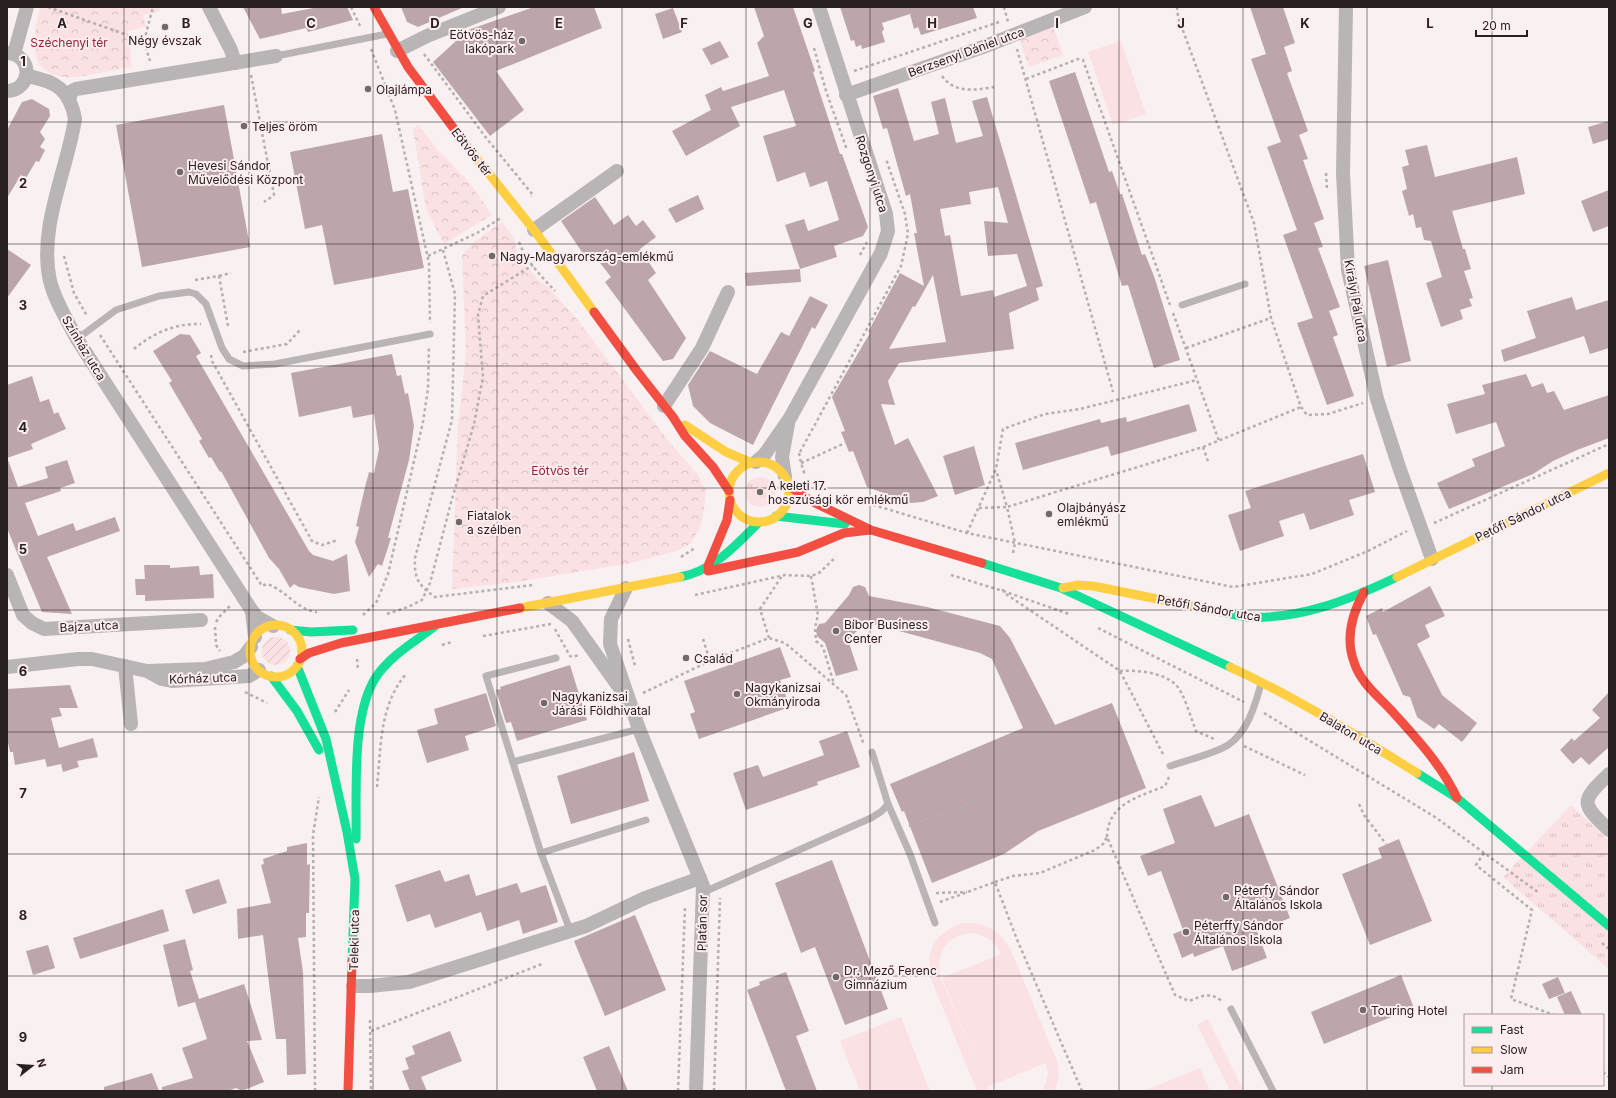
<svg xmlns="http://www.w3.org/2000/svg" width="1616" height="1098" font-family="Inter,sans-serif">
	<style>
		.grass { fill: url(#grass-tufts) }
		.park { fill: url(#park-crowns) }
		.garden { fill: url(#garden-furrows) }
		.pitch { fill: #fbe1e4; fill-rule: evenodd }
		.building { fill: #bca6a9; fill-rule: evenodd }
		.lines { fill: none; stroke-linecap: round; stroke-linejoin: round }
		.path { stroke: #b4afb0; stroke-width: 2.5; stroke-dasharray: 3 3; stroke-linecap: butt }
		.lane { stroke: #b9b4b5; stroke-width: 7 }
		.street { stroke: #b9b4b5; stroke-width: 14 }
		.fast { stroke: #16e098; stroke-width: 9 }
		.slow { stroke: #ffcf43; stroke-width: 9 }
		.jam { stroke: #f24e42; stroke-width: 9 }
		.grid { fill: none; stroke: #292021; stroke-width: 1; stroke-opacity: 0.55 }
		.poi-dot { fill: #71696a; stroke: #fcedee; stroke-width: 1.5 }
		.labels { text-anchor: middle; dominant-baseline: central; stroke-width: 4; stroke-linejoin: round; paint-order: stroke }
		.poi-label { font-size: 12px; fill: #292021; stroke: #fcedee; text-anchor: start }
		.park-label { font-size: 12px; fill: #97203e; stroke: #fcedee }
		.street-label { font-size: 12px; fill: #292021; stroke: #fcedee }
		.grid-label { font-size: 13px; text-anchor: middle; font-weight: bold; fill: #292021; stroke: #fcedee; stroke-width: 4; stroke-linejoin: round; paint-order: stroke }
	</style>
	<defs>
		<pattern id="grass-tufts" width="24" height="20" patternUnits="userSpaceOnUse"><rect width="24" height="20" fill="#fbe1e4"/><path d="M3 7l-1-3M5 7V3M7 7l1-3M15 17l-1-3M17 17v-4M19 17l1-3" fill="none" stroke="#d7c1c3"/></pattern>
		<pattern id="park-crowns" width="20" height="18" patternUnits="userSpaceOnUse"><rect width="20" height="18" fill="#fbe1e4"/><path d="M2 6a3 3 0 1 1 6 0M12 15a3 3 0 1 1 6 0" fill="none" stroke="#d7c1c3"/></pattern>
		<pattern id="garden-furrows" width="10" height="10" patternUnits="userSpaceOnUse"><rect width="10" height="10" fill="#fbe1e4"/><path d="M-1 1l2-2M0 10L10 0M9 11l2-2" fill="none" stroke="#d7c1c3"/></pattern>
	</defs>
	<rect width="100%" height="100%" fill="#f8f0f1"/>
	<!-- grass -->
	<g class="grass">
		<circle cx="760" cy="492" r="15"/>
		<polygon points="1571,805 1609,841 1609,969 1503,877"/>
	</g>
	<!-- park -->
	<g class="park">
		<path d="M40,7H159L160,11L143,15L146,27L128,31L132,67C117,69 77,79 65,77C25,72 33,36 40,7Z"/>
		<polygon points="1052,23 1063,55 1029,67 1018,35"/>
		<polygon points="418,125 437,149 469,182 492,215 444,244 426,209 413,129"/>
		<polygon points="502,222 514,238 517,252 538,280 548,287 577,319 670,443 698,475 706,490 704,509 700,528 690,544 676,551 632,563 516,582 452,589 458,426 466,353 462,255 474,242"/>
	</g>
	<!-- garden -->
	<circle class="garden" cx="276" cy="651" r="14"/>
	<!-- pitch -->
	<g class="pitch">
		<polygon points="1121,41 1146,114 1113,125 1088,52"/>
		<path d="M962,923C986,923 996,928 1010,948L1057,1061L1059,1075L1055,1091H1043L1048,1075L1046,1063L987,1087L989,1091H977L931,979C925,950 934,934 962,923ZM975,933C987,937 995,942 1001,954L942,978L982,1077L940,976C936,950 948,934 975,933Z"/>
		<polygon points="901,1017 930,1091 860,1091 840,1041"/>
		<polygon points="1208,1019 1244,1091 1230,1091 1197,1025"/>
		<polygon points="1200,1068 1210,1091 1144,1091"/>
	</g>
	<!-- building -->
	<g class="building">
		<polygon points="243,7 281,7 282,14 319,7 347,7 353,20 308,32 306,28 260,39"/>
		<polygon points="401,7 464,7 418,27 407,22"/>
		<polygon points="534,7 594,7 602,28 496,71 524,110 490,136 433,62 468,30"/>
		<polygon points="754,7 793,7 815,71 813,72 840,154 842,154 868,227 863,236 834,246 837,257 800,269 785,225 804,219 808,231 839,220 827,181 810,187 805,172 777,182 763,136 796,126 784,90 731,107 740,126 686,156 672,131 711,110 705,95 721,87 723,91 769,76 757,43 764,36"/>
		<polygon points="840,7 973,7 977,18 921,35 918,27 914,29 910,14 882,23 884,29 882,32 885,42 862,49 861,45 856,47 854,40 851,41"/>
		<polygon points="1250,7 1283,7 1295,43 1284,47 1292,71 1287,73 1308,131 1299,135 1308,159 1303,160 1324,219 1314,223 1323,247 1318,248 1340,307 1329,311 1338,335 1333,337 1354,396 1327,405 1297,323 1313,318 1283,235 1297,230 1267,147 1281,142 1251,59 1266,54"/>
		<polygon points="673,8 682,32 663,39 655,14"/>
		<polygon points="720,41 729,57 711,65 702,49"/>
		<polygon points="1075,72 1109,172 1112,171 1120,194 1122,194 1142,255 1145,254 1154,276 1180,360 1154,368 1128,285 1122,286 1096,202 1090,204 1049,81"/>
		<path d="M898,88L914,141L939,134L931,102L945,98L956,143L983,136L972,101L987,97L1043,286L1036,288L1039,300L1009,313L1014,349L899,363L888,381L895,405L881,404L895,445L908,438L938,496L923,502L910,503L867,487L853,451L849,452L841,432L845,431L832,397L870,333L868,332L900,273L924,286L914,233H917L910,194L906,196L887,128L883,129L873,96ZM998,187L1008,223L984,221L988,256L1017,254L1027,286L994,297L993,290L961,296L950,235L945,236L940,209L971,204L969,192ZM933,275L946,342L889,349L913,306L915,307Z"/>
		<polygon points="32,99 49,109 50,116 40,132 45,139 40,147 45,150 39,162 36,161 26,178 21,175 7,198 7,130 22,102"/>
		<polygon points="224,105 250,247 142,267 116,125"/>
		<polygon points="1609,121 1609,139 1593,144 1588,127"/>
		<polygon points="382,134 393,192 408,189 424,268 334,285 322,225 305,229 290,152"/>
		<polygon points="1427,145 1435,177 1517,157 1525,194 1452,211 1463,249 1465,249 1471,269 1464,271 1473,298 1469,299 1472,306 1460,310 1463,319 1441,327 1426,283 1442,277 1431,241 1424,240 1421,227 1416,228 1413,214 1409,216 1402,191 1407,189 1402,167 1409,165 1405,150"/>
		<polygon points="1609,190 1609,226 1593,232 1581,201"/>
		<polygon points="698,195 704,209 676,223 668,209"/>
		<polygon points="595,197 614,225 628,215 636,226 643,220 656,237 640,249 656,273 648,280 686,338 673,359 663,361 605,282 611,277 593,254 586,258 561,221"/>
		<polygon points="7,249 31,265 7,298"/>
		<polygon points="1388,260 1411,361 1387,367 1364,266"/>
		<polygon points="800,269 801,282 746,286 745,273"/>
		<polygon points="810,296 828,305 815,329 812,327 753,445 710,423 693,406 688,385 710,351 757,374 781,332 789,336"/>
		<polygon points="1572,297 1576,310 1609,300 1609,348 1590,354 1584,336 1504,362 1501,350 1536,338 1527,311"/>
		<polygon points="180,334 190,335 201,353 196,356 309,551 313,555 333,561 347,554 350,591 334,594 299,587 294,584 290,588 279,569 269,558 221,471 220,472 211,457 209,458 199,441 202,439 169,383 172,381 153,351"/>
		<polygon points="392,354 397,376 401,375 405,394 408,393 414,426 409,460 388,538 391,538 382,566 378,564 369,577 355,542 359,527 356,526 365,487 369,472 374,473 379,449 374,414 353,418 351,406 299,417 291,373"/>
		<polygon points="1526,374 1532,387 1543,383 1547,393 1554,391 1564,410 1609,395 1609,438 1577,450 1553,461 1533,474 1449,509 1437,483 1475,466 1472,459 1505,446 1496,422 1456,434 1447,404 1485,394 1482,385"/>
		<polygon points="32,376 40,402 49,399 54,414 58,412 66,429 31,444 33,449 7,458 7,385"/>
		<polygon points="1189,404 1197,431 1111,456 1108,446 1023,470 1015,443 1100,419 1101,423 1126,417 1127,422"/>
		<polygon points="974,446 985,485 955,495 943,456"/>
		<polygon points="1363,454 1375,492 1349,500 1354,515 1310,530 1304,513 1279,521 1284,536 1240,551 1228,515 1251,508 1245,491"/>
		<polygon points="8,460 18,487 48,478 45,467 67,460 75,483 60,488 61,491 25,503 38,536 73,523 76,531 115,517 120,531 47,557 72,614 42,612 13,543 7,528"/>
		<polygon points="144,565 170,565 170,568 199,566 200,575 213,574 214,598 145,601 145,595 136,595 135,579 145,579"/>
		<polygon points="859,585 865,587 869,596 927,607 1000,626 1010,638 1055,725 1112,703 1146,788 1038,831 1004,854 932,883 904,811 902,812 890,784 1023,728 992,659 980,653 866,622 848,640 858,670 836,676 825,643 817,636 816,630 819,624 825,623 849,595 853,587"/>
		<polygon points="1430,586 1445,616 1425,625 1430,637 1417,644 1442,695 1477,723 1462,742 1439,724 1434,729 1417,717 1410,697 1403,695 1376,634 1373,635 1366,616 1382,608 1383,612"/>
		<polygon points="780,647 791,677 780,680 790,707 699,739 690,714 695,712 684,681"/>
		<polygon points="570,665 587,720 517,741 511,722 506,723 496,690 501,689 500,687"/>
		<polygon points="70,685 78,708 59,708 62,716 51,718 59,748 93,738 98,757 77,761 79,767 63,772 61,764 47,767 45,759 15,765 13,752 10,752 7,738 7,689"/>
		<polygon points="1609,692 1609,747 1589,765 1581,757 1573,764 1560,750 1572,738 1574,741 1600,718 1592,710"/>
		<polygon points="486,693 496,726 465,736 469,750 427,763 417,730 438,724 434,709"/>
		<polygon points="847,731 860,767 817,782 818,785 746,810 733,773 758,765 763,777 824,755 819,741"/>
		<polygon points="634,752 649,801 571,824 557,776"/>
		<polygon points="1201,795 1215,827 1249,814 1290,918 1257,931 1267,958 1232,971 1223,946 1194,957 1193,953 1182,958 1173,934 1183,930 1161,871 1148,876 1140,856 1175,843 1163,809"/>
		<polygon points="1399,839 1432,921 1370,945 1342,874 1382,858 1378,848"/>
		<polygon points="307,843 307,865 310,864 309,913 306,913 306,937 298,938 303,972 306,1074 287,1075 286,1039 276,1039 263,935 238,939 237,909 271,903 261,865 264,864 263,859 287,851 287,847"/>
		<polygon points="832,860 888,1009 845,1025 815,947 801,953 775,883"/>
		<polygon points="440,870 445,882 469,874 476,896 517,883 521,893 546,885 558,922 523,934 519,920 487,931 481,912 435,928 430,914 407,922 395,885"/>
		<polygon points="219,879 227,903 193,914 185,890"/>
		<polygon points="163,909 169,931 80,959 73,938"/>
		<polygon points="635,915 666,990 605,1016 574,941"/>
		<polygon points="185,939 193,970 190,971 199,999 244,984 262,1040 247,1041 264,1082 242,1091 236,1088 228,1091 162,1091 162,1087 193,1078 182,1048 207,1039 195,1002 178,1007 163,945"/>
		<polygon points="48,945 55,968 33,975 26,951"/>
		<polygon points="786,972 809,1031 796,1036 817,1091 786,1091 747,990 760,985 759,982"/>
		<polygon points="1401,975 1414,1008 1324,1044 1311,1012"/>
		<polygon points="1558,977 1565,993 1549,999 1542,984"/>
		<polygon points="1571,991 1582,1015 1565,1015 1557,997"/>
		<polygon points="450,1031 462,1061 421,1077 427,1091 410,1091 402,1071 409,1069 405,1058 415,1054 412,1046"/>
		<polygon points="609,1046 628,1091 597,1091 583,1057"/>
		<polygon points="152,1073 159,1091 104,1091 104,1087"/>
	</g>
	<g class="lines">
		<!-- path -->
		<g class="path">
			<polyline points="48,7 144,41 150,61"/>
			<polyline points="351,7 361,28"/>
			<polyline points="1004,7 1008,22"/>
			<polyline points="1177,7 1178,17 1254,223 1271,318 1301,407 1307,415 1328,414 1363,403"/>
			<polyline points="144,41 153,7"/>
			<polyline points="814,48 826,91 847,150"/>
			<polyline points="371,49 395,110 429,263 430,323"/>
			<polyline points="1017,49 1113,392"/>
			<polyline points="424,54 487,139 533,195 531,196"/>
			<polyline points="854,71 999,22"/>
			<polyline points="251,75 274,195 264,202"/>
			<path d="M942,76C955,94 976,90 994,87"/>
			<polyline points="1026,79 1078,59 1083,60 1170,305"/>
			<polyline points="1326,173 1327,190"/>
			<path d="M519,242C526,261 541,276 555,291"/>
			<path d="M443,250L455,294L452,420L415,558C414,578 418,585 435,597L533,585"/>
			<polyline points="860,255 867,242"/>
			<polyline points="64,256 74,293 87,316"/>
			<polyline points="428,256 477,233 501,218"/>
			<polyline points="219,276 231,273"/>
			<polyline points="195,280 219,276 228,326"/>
			<polyline points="1173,313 1219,441"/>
			<path d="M100,335L262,586L267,584C286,590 297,610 317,612"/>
			<polyline points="1186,348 1271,318"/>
			<path d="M134,349C153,333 176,323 201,324"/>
			<polyline points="243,352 287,344 301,329"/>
			<polyline points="211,355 212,361 312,541 322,545 338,540"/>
			<polyline points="1203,447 1209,464"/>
			<polyline points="800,452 901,266 908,234 905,214 886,159"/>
			<polyline points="799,453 801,463 805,475"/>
			<polyline points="801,463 845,443"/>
			<polyline points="850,498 967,533 1233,587 1312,574 1368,551 1407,531"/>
			<polyline points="979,508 1007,507 996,470"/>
			<polyline points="1434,523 1609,444"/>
			<polyline points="967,533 996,469 1003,429 1045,414 1080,409 1197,380"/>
			<polyline points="1013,553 1015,543 1007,507 1203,447 1301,407"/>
			<polyline points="681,557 695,548"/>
			<polyline points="951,575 1003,591 1003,589"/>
			<polyline points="811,576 818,615 815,628 816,641 823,647 834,684"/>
			<polyline points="1003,591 1069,614"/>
			<polyline points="1006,594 1120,671 1164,756"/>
			<polyline points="695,595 785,575 811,576 819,573 836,557"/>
			<polyline points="387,614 408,607 422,600 430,583 452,499 474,424 483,377 478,315 483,296 533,265"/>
			<polyline points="363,615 376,603 388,574 423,422 428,389 429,346"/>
			<polyline points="216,622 220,616 231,605"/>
			<polyline points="215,627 216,645 220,651"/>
			<polyline points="1098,628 1244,702"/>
			<polyline points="555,629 570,656 572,657 579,655"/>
			<polyline points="483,636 551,624"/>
			<polyline points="769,638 760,609 782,576"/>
			<polyline points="628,639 635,666"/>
			<polyline points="703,639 710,661"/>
			<polyline points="442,645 452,642"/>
			<polyline points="357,659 358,670"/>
			<path d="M1120,671C1137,670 1160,672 1174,683C1184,691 1191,719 1196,731L1214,739"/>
			<polyline points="245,692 267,703"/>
			<polyline points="643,693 710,661 769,638 785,643 846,695 864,745"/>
			<polyline points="335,712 349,690"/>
			<polyline points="1264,713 1435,817 1539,893"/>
			<polyline points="1244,746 1305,775"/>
			<path d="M377,787C381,748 379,706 406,674"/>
			<polyline points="1359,804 1364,815 1386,844"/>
			<polyline points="909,826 974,801"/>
			<path d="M1107,837C1108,803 1139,797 1165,786L1169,777"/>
			<polyline points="1484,853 1476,865 1532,910 1511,999 1554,1015"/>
			<path d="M995,882L1013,876L1040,873L1095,850L1103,844L1107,837L1175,995L1189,1001C1202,996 1210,991 1223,1002"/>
			<polyline points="936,893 967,892"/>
			<polyline points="940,902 995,882 1016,937 1082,1091"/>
			<polyline points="1602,943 1609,949"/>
			<polyline points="370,1020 371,1091"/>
			<polyline points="371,1031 542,964"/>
			<polyline points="1603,1072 1609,1077"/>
			<polyline points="315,1091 313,835 319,797"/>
			<polyline points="678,1091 685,907"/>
			<polyline points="714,1091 720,898"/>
		</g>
		<!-- lane -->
		<g class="lane">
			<polyline points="276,56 387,34"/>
			<polyline points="1182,305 1245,284"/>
			<polyline points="77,339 116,310 159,296 189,292 196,294 206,304 222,348 229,359 243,366 275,364 430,334"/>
			<polyline points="556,658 486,676 541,853 570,930"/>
			<polyline points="513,762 639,729"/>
			<path d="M1170,766C1185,761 1216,753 1228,745C1248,732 1255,705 1261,684"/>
			<polyline points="888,804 910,854 935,923"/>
			<polyline points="541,853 646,820"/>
			<polyline points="704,892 871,818 882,811 888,804 872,752"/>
			<polyline points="1231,1009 1273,1091"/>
		</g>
		<!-- street -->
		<g class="street">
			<polyline points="209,7 231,50 235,63"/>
			<polyline points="1346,7 1343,173 1348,270 1377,399 1399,467 1432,559"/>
			<polyline points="397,51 427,36 499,7"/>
			<path d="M7,53C33,54 33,90 7,91"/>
			<polyline points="14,54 27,7"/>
			<path d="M27,76C56,81 70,90 75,119C67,171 38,228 50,281C55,301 67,320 77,339L252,611L257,617L273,626"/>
			<polyline points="846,95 983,47 1085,7"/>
			<polyline points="69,99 72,91 76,89 276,56"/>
			<polyline points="534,230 617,171"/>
			<polyline points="664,406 702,348 728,292"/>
			<polyline points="756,462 765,454 790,418 881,253 888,231 886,214 819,7"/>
			<polyline points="785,477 782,457 788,424"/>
			<polyline points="7,575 23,615 32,623 44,629 201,620"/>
			<polyline points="626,588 611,619 610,644 639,729 703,886 696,1091"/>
			<polyline points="548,603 572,621 619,687"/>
			<polyline points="252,611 255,637"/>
			<polyline points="125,666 131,724"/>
			<polyline points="7,667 78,659 92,659 147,671 205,669 234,662 244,656 251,647"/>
			<polyline points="149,672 162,679 172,681 249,676 259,670"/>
			<path d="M1609,774C1581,801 1580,803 1609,830"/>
			<polyline points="353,986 370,986 409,982 586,926 645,898 700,878"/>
		</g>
		<!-- fast -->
		<g class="fast">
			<polyline points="776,516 845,524"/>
			<polyline points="982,563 1061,588 1230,667"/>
			<path d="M680,577C713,571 735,546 758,523"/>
			<path d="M1217,611C1227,613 1237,616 1247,617C1300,620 1351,599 1397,577"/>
			<polyline points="290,630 311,632 353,630"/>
			<polyline points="297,666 326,739 347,832 355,879 352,961"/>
			<polyline points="271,676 297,711 319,750"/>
			<polyline points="1417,773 1457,798 1609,926"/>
			<path d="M356,839C357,794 351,715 376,677C390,656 414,642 434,627"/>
		</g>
		<!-- slow -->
		<g class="slow">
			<polyline points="466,145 534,230 594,312"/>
			<polyline points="685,425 726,452 752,463"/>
			<circle cx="759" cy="492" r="30"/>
			<polyline points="1397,577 1609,473"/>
			<polyline points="1063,588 1078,585 1093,586 1217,611"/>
			<polyline points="520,608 680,577"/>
			<circle cx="276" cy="651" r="26"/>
			<path d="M1230,667C1295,697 1356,735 1417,773"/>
		</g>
		<!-- jam -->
		<g class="jam">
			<polyline points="374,7 408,67 466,145"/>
			<polyline points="594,312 637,371 673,417 685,436 713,467 729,491"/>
			<polyline points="789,486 811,501 871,530 982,563"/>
			<polyline points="708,566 727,520 730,500"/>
			<polyline points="708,571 798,552 844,533 870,530"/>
			<path d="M1364,592C1352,614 1345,638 1354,662C1360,682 1378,696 1391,710C1416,738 1441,764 1457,798"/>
			<polyline points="300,659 309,653 341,643 520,608"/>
			<polyline points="348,1091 352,961"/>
		</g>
	</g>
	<!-- grid -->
	<path class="grid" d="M124,7V1091M249,7V1091M373,7V1091M497,7V1091M622,7V1091M746,7V1091M870,7V1091M994,7V1091M1119,7V1091M1243,7V1091M1367,7V1091M1492,7V1015M7,122H1609M7,244H1609M7,366H1609M7,488H1609M7,610H1609M7,732H1609M7,854H1609M7,976H1609M1492,1085V1091"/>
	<!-- markers -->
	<g class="poi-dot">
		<circle cx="165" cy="27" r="4"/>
		<circle cx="522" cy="41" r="4"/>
		<circle cx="368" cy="89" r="4"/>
		<circle cx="244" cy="126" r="4"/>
		<circle cx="180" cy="172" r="4"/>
		<circle cx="492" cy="256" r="4"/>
		<circle cx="760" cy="492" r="4"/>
		<circle cx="1049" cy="514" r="4"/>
		<circle cx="459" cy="522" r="4"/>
		<circle cx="836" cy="631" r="4"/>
		<circle cx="686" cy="658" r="4"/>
		<circle cx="737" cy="694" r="4"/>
		<circle cx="544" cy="703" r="4"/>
		<circle cx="1226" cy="897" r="4"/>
		<circle cx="1186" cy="932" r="4"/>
		<circle cx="836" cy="977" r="4"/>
		<circle cx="1363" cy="1010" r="4"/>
	</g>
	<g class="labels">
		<!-- poi labels -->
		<g class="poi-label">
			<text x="514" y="34" text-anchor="end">Eötvös-ház<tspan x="514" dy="14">lakópark</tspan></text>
			<text x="165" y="40" text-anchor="middle">Négy évszak</text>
			<text x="376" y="89">Olajlámpa</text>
			<text x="252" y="126">Teljes öröm</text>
			<text x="188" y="165">Hevesi Sándor<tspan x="188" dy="14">Művelődési Központ</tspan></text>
			<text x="500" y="256">Nagy-Magyarország-emlékmű</text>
			<text x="768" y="485">A keleti 17.<tspan x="768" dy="14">hosszúsági kör emlékmű</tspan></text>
			<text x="1057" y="507">Olajbányász<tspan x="1057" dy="14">emlékmű</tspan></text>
			<text x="467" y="515">Fiatalok<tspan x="467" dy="14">a szélben</tspan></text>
			<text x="844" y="624">Bíbor Business<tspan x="844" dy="14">Center</tspan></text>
			<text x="694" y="658">Család</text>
			<text x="745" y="687">Nagykanizsai<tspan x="745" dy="14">Okmányiroda</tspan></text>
			<text x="552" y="696">Nagykanizsai<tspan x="552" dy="14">Járási Földhivatal</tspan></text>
			<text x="1234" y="890">Péterfy Sándor<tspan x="1234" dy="14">Általános Iskola</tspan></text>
			<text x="1194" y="925">Péterffy Sándor<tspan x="1194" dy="14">Általános Iskola</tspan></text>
			<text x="844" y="970">Dr. Mező Ferenc<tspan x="844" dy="14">Gimnázium</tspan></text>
			<text x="1371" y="1010">Touring Hotel</text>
		</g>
		<!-- park labels -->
		<g class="park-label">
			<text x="69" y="42">Széchenyi tér</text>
			<text x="560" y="470">Eötvös tér</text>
		</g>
		<!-- street labels -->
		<g class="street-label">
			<text transform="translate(966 52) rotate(-20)">Berzsenyi Dániel utca</text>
			<text transform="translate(472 152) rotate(52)">Eötvös tér</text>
			<text transform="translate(872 174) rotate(72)">Rozgonyi utca</text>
			<text transform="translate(1356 301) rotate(80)">Királyi Pál utca</text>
			<text transform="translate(84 348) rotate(59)">Színház utca</text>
			<text transform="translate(1523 515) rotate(-26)">Petőfi Sándor utca</text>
			<text transform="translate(1209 608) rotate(10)">Petőfi Sándor utca</text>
			<text transform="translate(89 626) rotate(-3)">Bajza utca</text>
			<text transform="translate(203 678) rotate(-2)">Kórház utca</text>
			<text transform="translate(1351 733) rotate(31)">Balaton utca</text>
			<text transform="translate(702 923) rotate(-89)">Platán sor</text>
			<text transform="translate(354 940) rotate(-89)">Teleki utca</text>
		</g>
	</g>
	<g class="grid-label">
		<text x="62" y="28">A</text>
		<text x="186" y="28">B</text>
		<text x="311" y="28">C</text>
		<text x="435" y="28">D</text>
		<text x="559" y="28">E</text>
		<text x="684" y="28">F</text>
		<text x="808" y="28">G</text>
		<text x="932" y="28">H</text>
		<text x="1057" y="28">I</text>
		<text x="1181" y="28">J</text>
		<text x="1305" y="28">K</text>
		<text x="1430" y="28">L</text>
		<text x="23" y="66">1</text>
		<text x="23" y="188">2</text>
		<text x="23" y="310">3</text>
		<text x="23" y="432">4</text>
		<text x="23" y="554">5</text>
		<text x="23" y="676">6</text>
		<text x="23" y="798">7</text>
		<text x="23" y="920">8</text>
		<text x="23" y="1042">9</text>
	</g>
	<!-- border -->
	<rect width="1616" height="1098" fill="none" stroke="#292021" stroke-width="16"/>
	<!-- legend -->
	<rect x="1464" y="1014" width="140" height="72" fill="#fcedee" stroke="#a89b9c"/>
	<rect x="1472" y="1027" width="20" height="6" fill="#16e098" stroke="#a89b9c"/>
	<text x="1500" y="1034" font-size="12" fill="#292021">Fast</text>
	<rect x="1472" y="1047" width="20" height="6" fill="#ffcf43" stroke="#a89b9c"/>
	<text x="1500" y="1054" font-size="12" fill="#292021">Slow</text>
	<rect x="1472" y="1067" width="20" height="6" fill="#f24e42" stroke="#a89b9c"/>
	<text x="1500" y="1074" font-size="12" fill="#292021">Jam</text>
	<!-- north arrow -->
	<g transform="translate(32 1066) rotate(73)" stroke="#fcedee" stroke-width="3" paint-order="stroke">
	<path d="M0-3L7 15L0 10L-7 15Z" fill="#292021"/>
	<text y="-6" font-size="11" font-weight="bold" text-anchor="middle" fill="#292021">N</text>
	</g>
	<!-- scale -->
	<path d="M1476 30v6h51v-6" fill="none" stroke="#292021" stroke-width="2"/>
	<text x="1482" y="30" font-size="12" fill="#292021" stroke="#fcedee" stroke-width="3" paint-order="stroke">20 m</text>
</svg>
